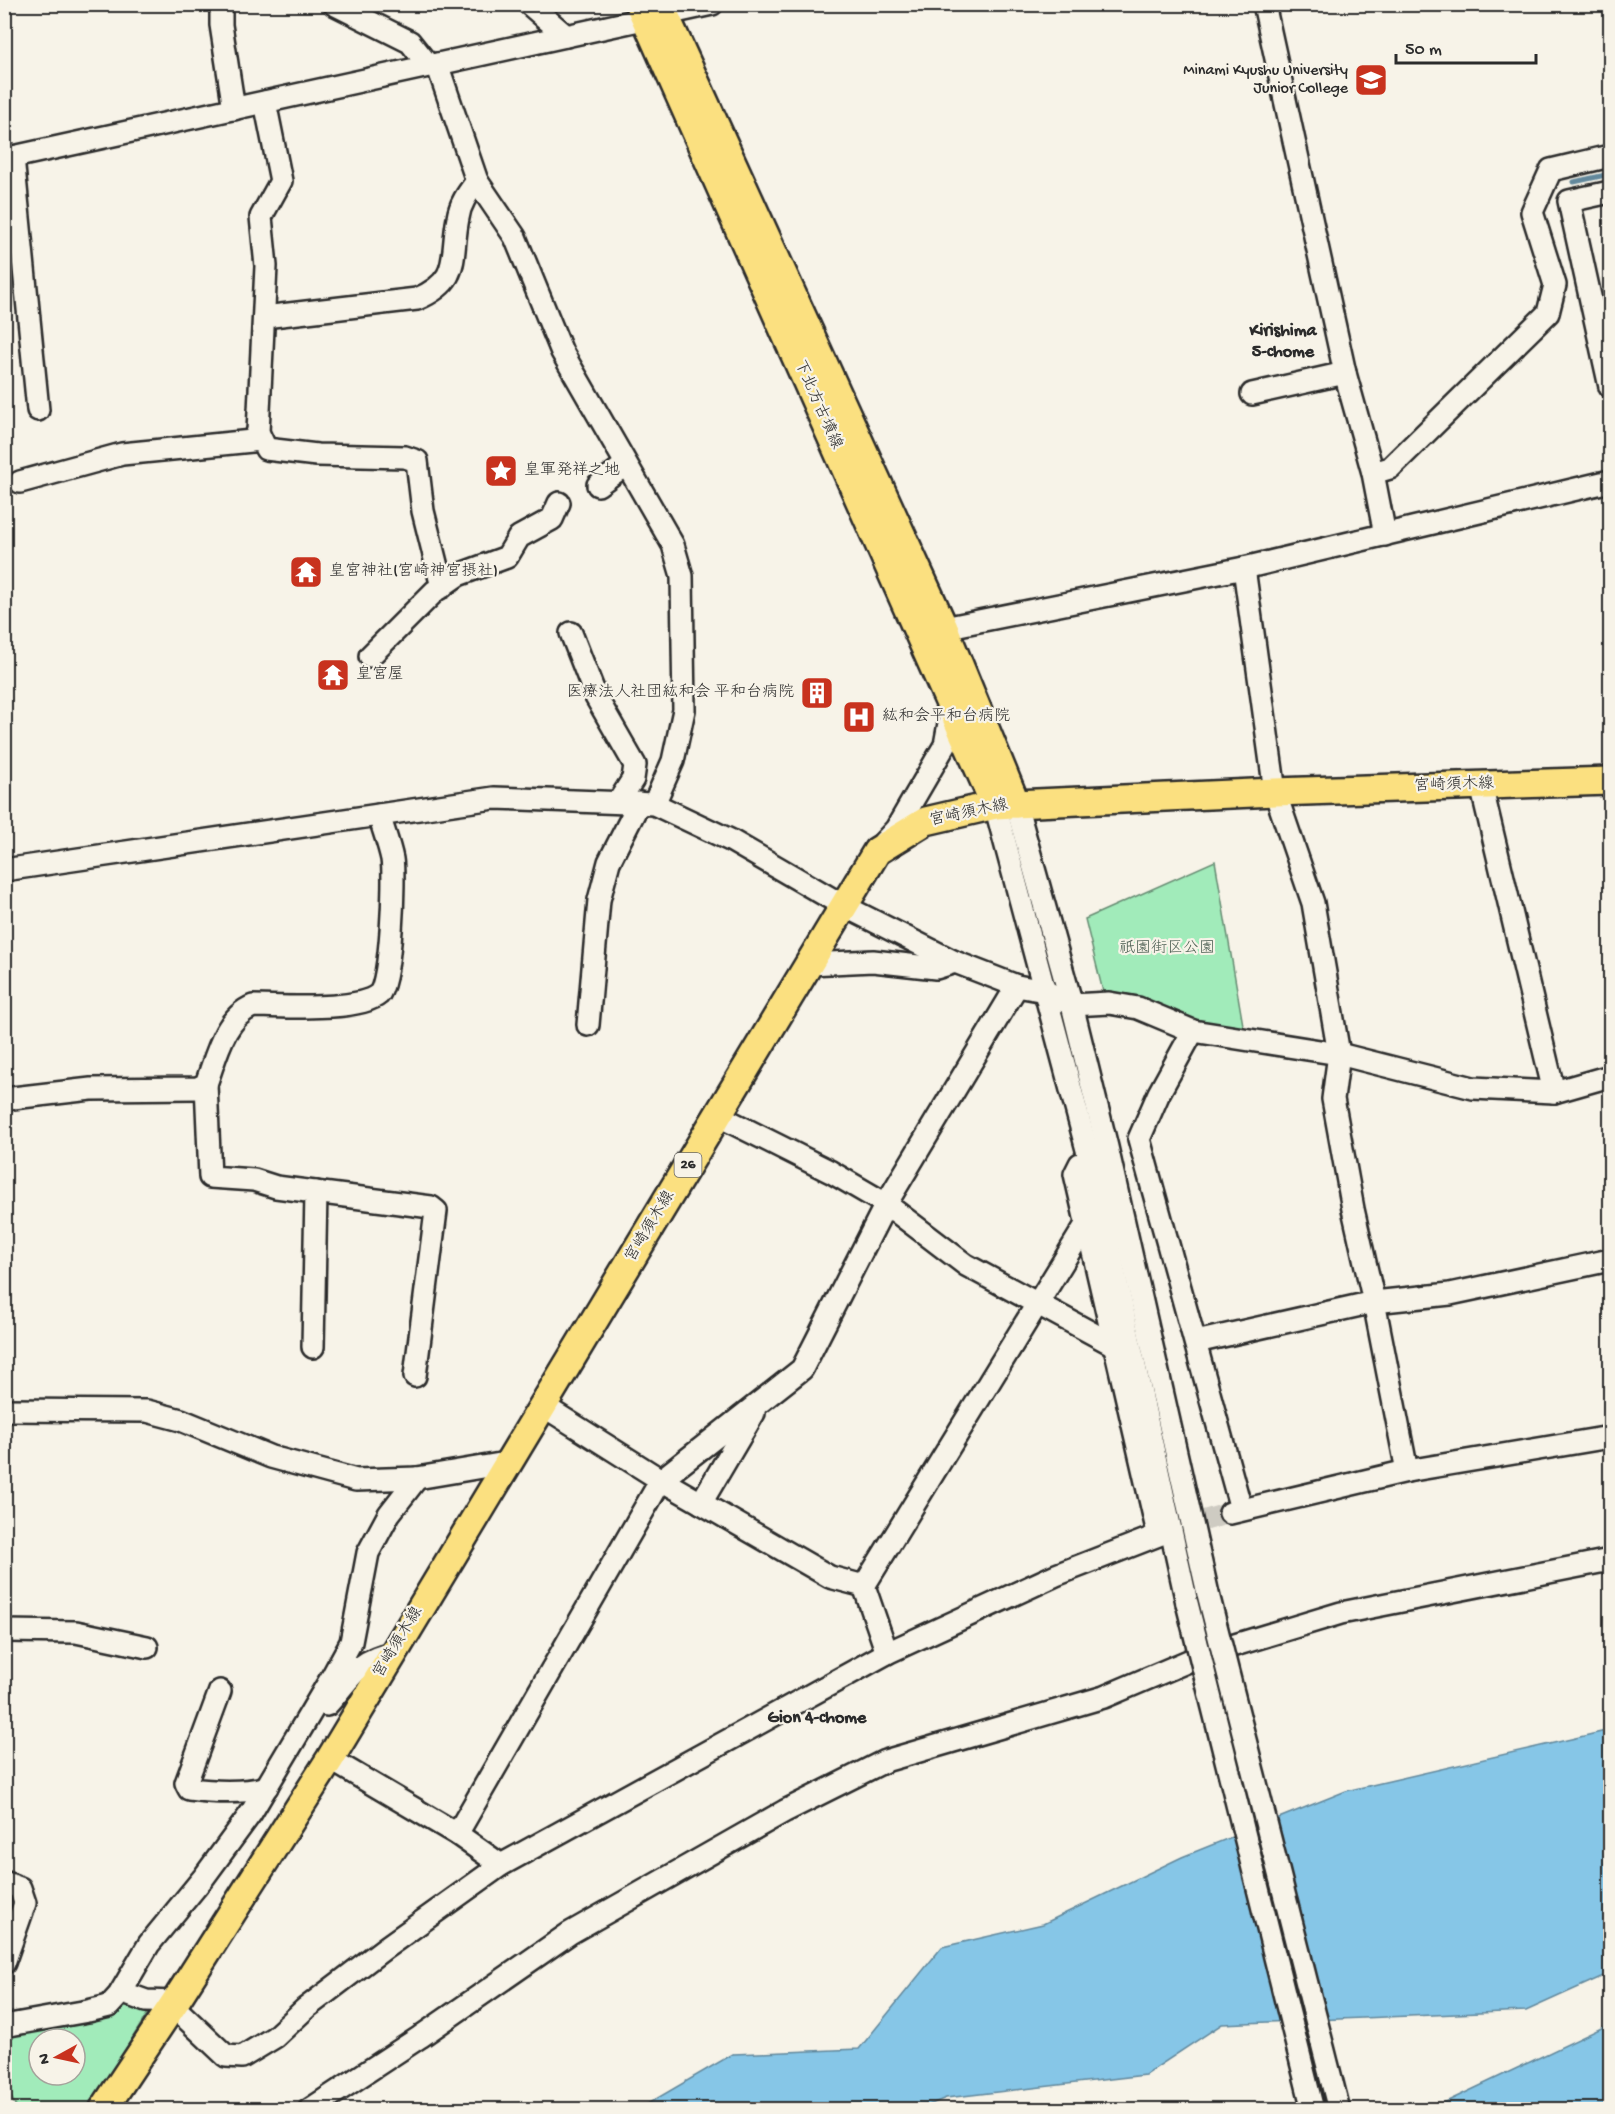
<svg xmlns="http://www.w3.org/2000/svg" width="1615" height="2114" font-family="'Gochi Hand','Klee One',sans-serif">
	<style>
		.green { fill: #a1ebba; stroke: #668b72; stroke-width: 1.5; fill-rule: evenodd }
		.water { fill: #86c6e7; stroke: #62889c; stroke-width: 1.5 }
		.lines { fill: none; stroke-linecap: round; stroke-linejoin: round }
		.stream { stroke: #62889c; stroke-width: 5 }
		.minor-tunnel { stroke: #cecbc2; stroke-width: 21; stroke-dasharray: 21 10; stroke-linecap: butt }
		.minor-casing { stroke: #2b2b2b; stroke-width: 26 }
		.major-casing { stroke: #2b2b2b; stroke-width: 32 }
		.minor { stroke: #f7f3e8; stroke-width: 21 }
		.major { stroke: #fbe080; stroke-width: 27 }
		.minor-bridge-casing { stroke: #2b2b2b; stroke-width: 26; stroke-linecap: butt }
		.minor-bridge { stroke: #f7f3e8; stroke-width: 21 }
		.labels { text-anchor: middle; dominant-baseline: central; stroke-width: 4.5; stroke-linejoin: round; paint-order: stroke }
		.shield { fill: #f7f3e8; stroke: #686764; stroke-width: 1.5 }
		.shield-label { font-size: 15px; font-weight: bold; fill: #2b2b2b }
		.poi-label { font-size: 16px; fill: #2b2b2b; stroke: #f7f3e8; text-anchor: start }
		.street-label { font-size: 16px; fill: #2b2b2b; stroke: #f7f3e8 }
		.park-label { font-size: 16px; fill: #485b4f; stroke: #f7f3e8 }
		.neighbourhood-label { font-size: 18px; font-weight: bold; fill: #2b2b2b; stroke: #f7f3e8 }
	</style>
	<rect width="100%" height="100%" fill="#f7f3e8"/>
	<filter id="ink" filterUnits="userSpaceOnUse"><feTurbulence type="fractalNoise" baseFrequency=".0167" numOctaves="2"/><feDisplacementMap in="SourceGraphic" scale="12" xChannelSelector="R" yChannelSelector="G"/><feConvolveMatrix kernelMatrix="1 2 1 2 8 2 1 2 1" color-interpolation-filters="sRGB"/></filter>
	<g filter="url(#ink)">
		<!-- green -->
		<g class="green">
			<polygon points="1215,861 1244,1031 1196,1024 1104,996 1085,919"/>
			<path d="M129,2001L151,2008L88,2109H17L5,2084L4,2035L121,2011ZM39,2039H75V2075H39Z"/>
		</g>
		<!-- water -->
		<g class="water">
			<polygon points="1610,1730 1610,1973 1526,2011 1222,2024 1145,2075 946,2098 919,2109 637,2110 733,2054 859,2049 942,1947 1043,1924 1182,1857 1346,1791"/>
			<polygon points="1610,2024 1610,2109 1431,2109"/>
		</g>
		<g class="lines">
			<!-- stream -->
			<polyline class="stream" points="1574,182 1610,174"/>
			<!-- minor-tunnel -->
			<polyline class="minor-tunnel" points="1175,1529 1229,1513"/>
			<!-- minor casing -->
			<g class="minor-casing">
				<g id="minor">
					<polyline points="221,4 221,25 234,109"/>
					<polyline points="334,4 410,42 429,66"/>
					<polyline points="529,4 566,36"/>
					<polyline points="1264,4 1345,373 1373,473 1385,535"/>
					<polyline points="437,64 477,181 515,237 562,352 673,545 682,576 684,710 673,761 654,804"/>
					<polyline points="265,102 281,181 261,217 266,266 258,432 266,449 317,455 405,457 417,461 423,511 442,587"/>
					<polyline points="13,157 38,410"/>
					<polyline points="4,159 712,4"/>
					<polyline points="1610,192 1569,201 1610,387"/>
					<path d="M264,317L417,299C462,280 450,258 458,218C460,203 468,193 477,181"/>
					<polyline points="1252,394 1345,373"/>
					<polyline points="1373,473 1390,468 1548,313 1555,285 1532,212 1551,170 1610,156"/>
					<polyline points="20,482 122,454 252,441 258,432"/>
					<polyline points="598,485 625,465"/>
					<polyline points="1244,568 1275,792 1313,903 1339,1054 1333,1099 1353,1209 1374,1302 1407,1471"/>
					<polyline points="944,628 1244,568 1610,481"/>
					<polyline points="571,633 596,697 635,765 633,779 619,801"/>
					<polyline points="370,656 435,591 458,575 507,557 519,537 552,519 559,503"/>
					<polyline points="1481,785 1554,1092"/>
					<polyline points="1016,804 1072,1005 1107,1147 1208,1594"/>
					<polyline points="995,805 1090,1161 1187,1603"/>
					<polyline points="883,843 896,829 945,745 952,707"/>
					<polyline points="4,870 494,798 654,804 730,840 844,906 955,962"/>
					<polyline points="809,964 873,961 936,968 955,962 1017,986 1045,991 1072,1005 1109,1003 1138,1008 1193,1031 1339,1054 1473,1088 1554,1092 1610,1076"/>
					<polyline points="588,1025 599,900 609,862 639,803"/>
					<polyline points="1193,1031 1159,1093 1139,1139 1241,1509"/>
					<polyline points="206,1084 210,1177 254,1180 276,1187 431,1207 436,1211 415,1376"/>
					<path d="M4,1099L91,1089L198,1088L206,1084C216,1057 224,1018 253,1006C282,1006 358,1012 379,994C391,983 395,877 392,859C389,844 383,829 379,815"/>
					<polyline points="719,1116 831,1172 886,1204 966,1265 1112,1344"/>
					<polyline points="1090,1161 1080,1164 1075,1174 1156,1525"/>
					<polyline points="1196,1342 1374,1302 1450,1294 1610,1260"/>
					<polyline points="313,1347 316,1192"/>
					<polyline points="542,1405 661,1480 830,1577 864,1586"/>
					<polyline points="4,1410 147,1411 181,1420 271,1457 356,1480 417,1478 506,1463"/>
					<polyline points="701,1503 754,1413"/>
					<polyline points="1230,1513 1407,1471 1610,1437"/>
					<polyline points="864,1586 1087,1223"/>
					<polyline points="864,1586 887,1653"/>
					<polyline points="4,1631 76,1632 147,1647"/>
					<path d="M220,1691L186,1783L189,1789C214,1792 242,1794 267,1787"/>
					<path d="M327,1705C351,1679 356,1660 393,1653"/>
					<polyline points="330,1759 457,1834 501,1865"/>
					<polyline points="457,1834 661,1480 802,1369 886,1204 1017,986"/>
					<polyline points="4,1882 20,1888 25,1903 4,1963"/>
					<polyline points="121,1992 146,2001 175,2002"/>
					<polyline points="173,2006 226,2056 242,2057 275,2037 306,2008 385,1948 501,1865 887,1653 1056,1575 1169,1531"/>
					<polyline points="4,2026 88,2011 109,2006 119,1995 149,1944 204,1877 251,1813 333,1675 351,1642 368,1553 389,1514 417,1478"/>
					<polyline points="309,2110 420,2037 570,1933 785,1811 885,1761 1104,1697 1205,1654 1341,1613 1610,1560"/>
				</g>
			</g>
			<!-- major casing -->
			<g class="major-casing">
				<g id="major">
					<polyline points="639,4 995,805"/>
					<polyline points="660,4 944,628 1016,804"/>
					<polyline points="103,2110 175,2002 330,1759 877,851 926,821 995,805 1275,792 1610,781"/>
				</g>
			</g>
			<!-- minor -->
			<use href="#minor" class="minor"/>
			<!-- major -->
			<use href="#major" class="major"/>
			<!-- minor-bridge casing -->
			<g class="minor-bridge-casing">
				<g id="minor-bridge">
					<polyline points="1208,1594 1339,2110"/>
					<polyline points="1187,1603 1313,2110"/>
				</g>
			</g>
			<!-- minor-bridge -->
			<use href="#minor-bridge" class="minor-bridge"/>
		</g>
	</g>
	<!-- icons -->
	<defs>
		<g id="university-square" transform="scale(1.725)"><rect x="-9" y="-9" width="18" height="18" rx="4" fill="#c8321e" stroke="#f7f3e8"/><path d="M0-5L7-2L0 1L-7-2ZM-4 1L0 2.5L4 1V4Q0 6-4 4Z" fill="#fff"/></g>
		<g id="sight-square" transform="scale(1.725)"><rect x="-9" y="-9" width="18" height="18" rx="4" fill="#c8321e" stroke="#f7f3e8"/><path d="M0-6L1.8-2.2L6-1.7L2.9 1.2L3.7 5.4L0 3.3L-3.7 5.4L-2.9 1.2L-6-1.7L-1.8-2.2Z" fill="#fff"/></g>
		<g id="temple-square" transform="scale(1.725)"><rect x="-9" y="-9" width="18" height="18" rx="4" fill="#c8321e" stroke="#f7f3e8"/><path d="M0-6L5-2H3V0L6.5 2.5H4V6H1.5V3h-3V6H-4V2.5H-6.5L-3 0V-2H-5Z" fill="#fff"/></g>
		<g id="building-square" transform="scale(1.725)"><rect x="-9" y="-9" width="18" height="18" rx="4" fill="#c8321e" stroke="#f7f3e8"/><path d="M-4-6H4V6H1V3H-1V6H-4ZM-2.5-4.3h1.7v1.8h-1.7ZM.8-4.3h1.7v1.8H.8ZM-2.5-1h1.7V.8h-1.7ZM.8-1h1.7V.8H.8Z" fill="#fff"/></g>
		<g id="hospital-square" transform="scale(1.725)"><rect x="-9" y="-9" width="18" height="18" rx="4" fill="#c8321e" stroke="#f7f3e8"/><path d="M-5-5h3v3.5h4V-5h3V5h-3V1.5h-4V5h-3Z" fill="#fff"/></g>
	</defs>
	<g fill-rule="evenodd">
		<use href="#university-square" x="1371" y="80"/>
		<use href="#sight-square" x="501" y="471"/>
		<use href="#temple-square" x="306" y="572"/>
		<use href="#temple-square" x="333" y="675"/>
		<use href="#building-square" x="817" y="693"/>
		<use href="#hospital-square" x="859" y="717"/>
	</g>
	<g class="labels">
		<!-- shield labels -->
		<rect class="shield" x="674.5" y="1153" width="27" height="24" rx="4.5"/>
		<g class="shield-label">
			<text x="688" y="1165">26</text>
		</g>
		<!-- poi labels -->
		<g class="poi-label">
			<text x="1348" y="71" text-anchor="end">Minami Kyushu University<tspan x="1348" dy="18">Junior College</tspan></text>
			<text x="524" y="471">皇軍発祥之地</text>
			<text x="329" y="572">皇宮神社(宮崎神宮摂社)</text>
			<text x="356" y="675">皇宮屋</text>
			<text x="794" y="693" text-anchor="end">医療法人社団紘和会 平和台病院</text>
			<text x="882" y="717">紘和会平和台病院</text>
		</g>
		<!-- street labels -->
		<g class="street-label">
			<text transform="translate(817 405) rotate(66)">下北方古墳線</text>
			<text transform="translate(1454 786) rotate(-2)">宮崎須木線</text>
			<text transform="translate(969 814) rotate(-12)">宮崎須木線</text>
			<text transform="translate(651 1227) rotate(-59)">宮崎須木線</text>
			<text transform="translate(399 1643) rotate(-59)">宮崎須木線</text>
		</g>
		<!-- park labels -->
		<g class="park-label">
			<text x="1167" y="949">祇園街区公園</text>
		</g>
		<!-- neighbourhood labels -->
		<g class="neighbourhood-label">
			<text x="1283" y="331">Kirishima<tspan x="1283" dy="21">5-chome</tspan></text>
			<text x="817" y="1718">Gion 4-chome</text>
		</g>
	</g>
	<!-- margin -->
	<rect width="1615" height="2114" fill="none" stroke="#f7f3e8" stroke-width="24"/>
	<rect x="12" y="12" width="1591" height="2090" fill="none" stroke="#2b2b2b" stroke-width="2" filter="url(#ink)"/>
	<!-- north arrow -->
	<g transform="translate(57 2057) rotate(262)"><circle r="28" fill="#f7f3e8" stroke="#a5a39c" stroke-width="1.5"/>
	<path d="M0-4.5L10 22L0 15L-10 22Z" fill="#c8321e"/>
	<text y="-9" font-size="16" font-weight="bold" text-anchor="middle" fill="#2b2b2b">N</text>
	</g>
	<!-- scale -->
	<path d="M1396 54v9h140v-9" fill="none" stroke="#2b2b2b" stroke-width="3"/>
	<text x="1405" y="54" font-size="18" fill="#2b2b2b" stroke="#f7f3e8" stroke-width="4.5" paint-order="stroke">50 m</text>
</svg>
